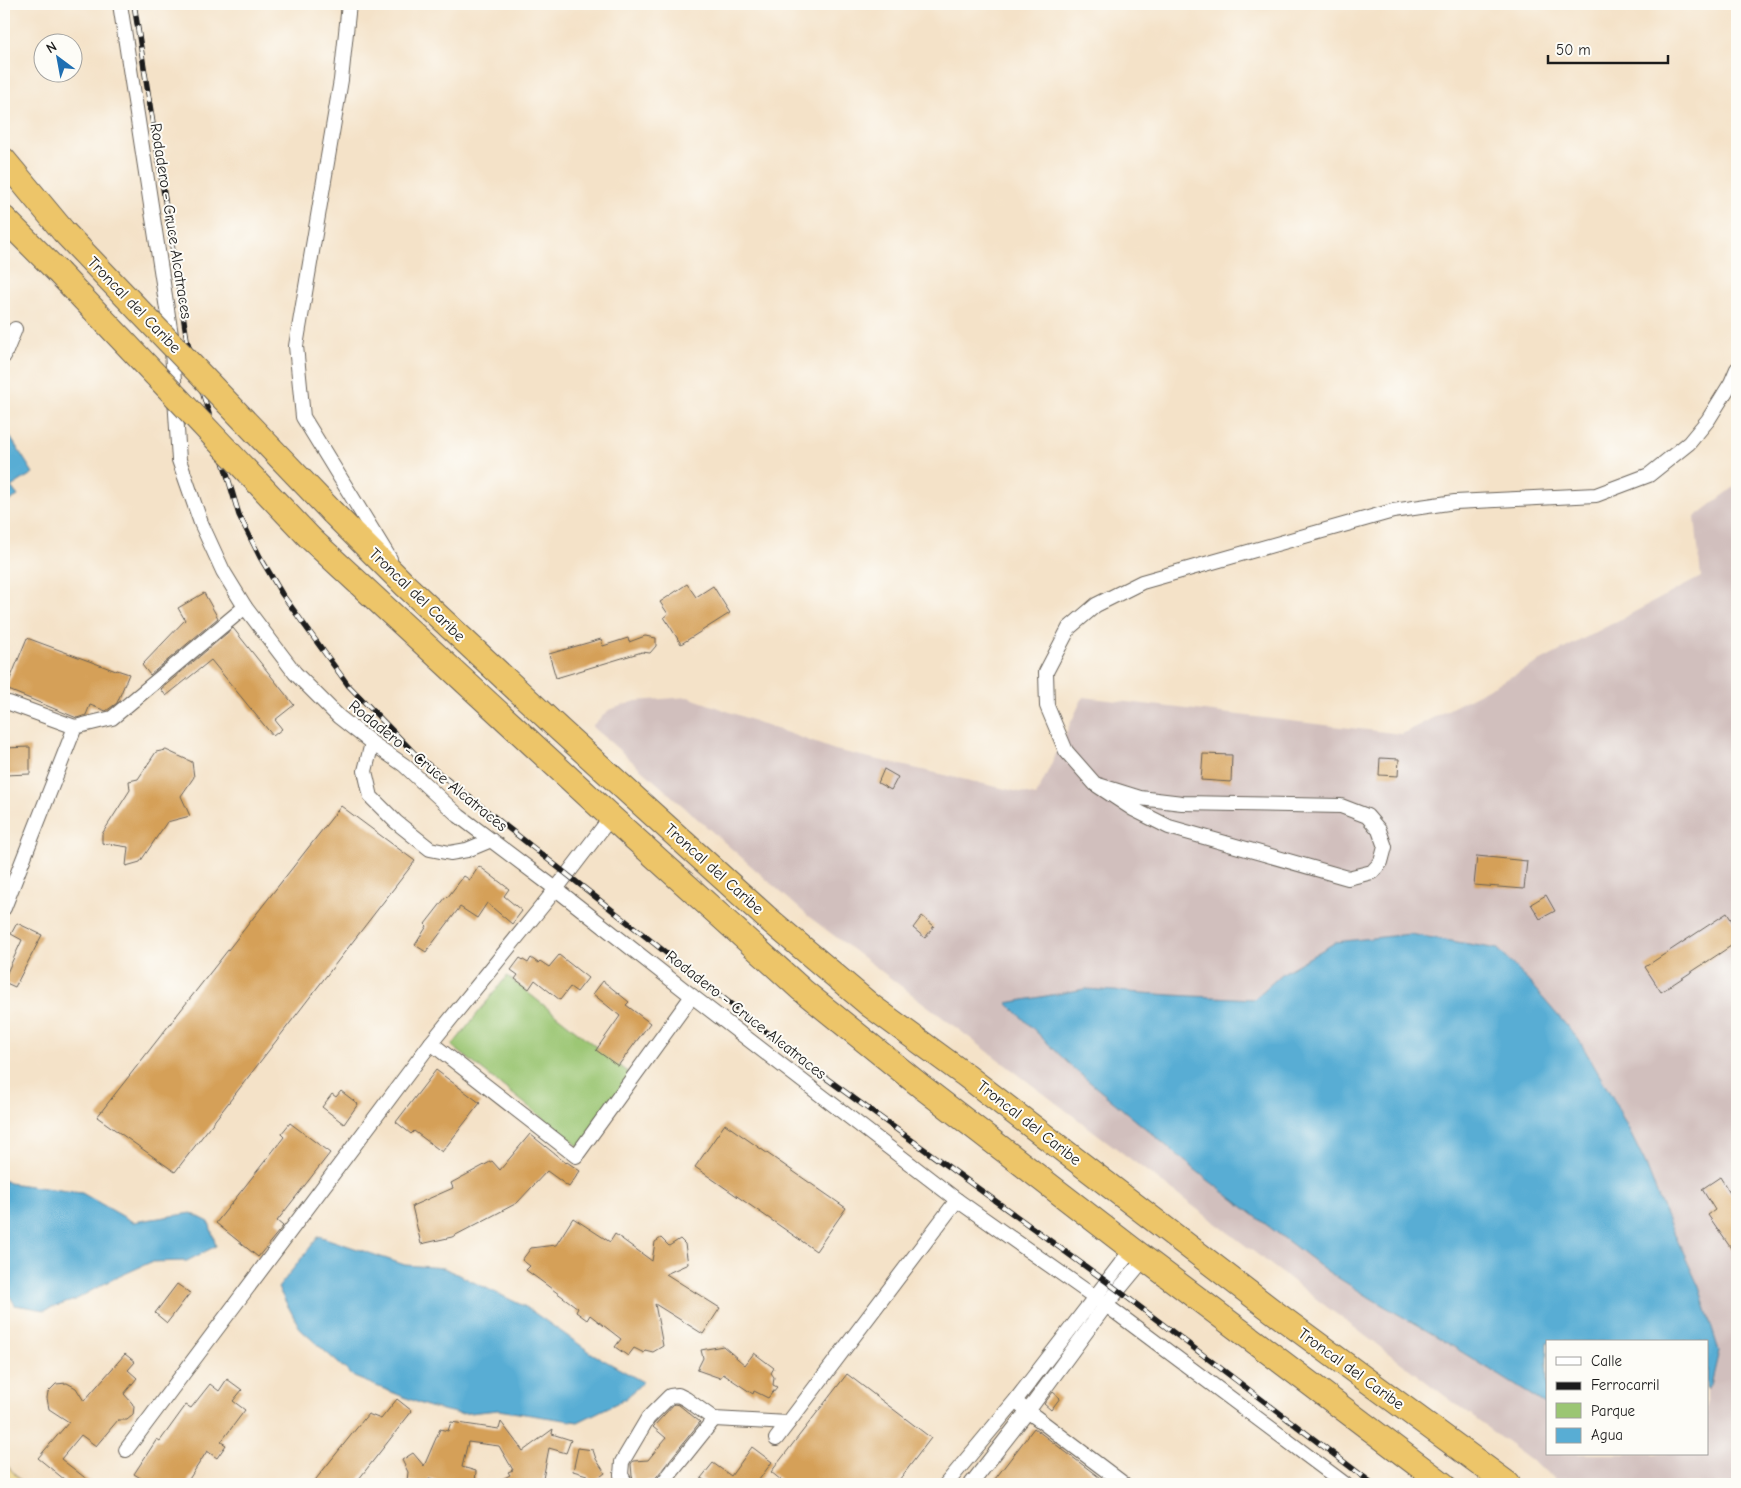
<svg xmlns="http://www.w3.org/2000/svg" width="1741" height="1488" font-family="'Comic Neue',sans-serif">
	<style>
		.industrial { fill: #d1bfbd; fill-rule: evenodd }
		.green { fill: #9bc673; stroke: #5c7148 }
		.sand { fill: #eeda9e; stroke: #857b5d }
		.water { fill: #58add4; stroke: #3a6478 }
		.building { fill: #d5a058 }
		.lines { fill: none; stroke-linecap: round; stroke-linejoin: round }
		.minor-casing { stroke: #686158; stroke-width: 16 }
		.trunk-casing { stroke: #686158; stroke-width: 26 }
		.minor { stroke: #fff; stroke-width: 14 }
		.trunk { stroke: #edc569; stroke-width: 24 }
		.rail-casing { stroke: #1c1c1c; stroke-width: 5.5 }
		.rail { stroke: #fdfcf7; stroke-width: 4; stroke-dasharray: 11; stroke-linecap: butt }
		.trunk-bridge-casing { stroke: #686158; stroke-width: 26; stroke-linecap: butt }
		.trunk-bridge { stroke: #edc569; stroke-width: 24 }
		.labels { text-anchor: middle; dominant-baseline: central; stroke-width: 4; stroke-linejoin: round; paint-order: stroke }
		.street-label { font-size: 16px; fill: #1c1c1c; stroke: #fdfcf7 }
	</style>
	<rect width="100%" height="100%" fill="#fdfcf7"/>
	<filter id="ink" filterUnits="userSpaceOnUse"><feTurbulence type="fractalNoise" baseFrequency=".02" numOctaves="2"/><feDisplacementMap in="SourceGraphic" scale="10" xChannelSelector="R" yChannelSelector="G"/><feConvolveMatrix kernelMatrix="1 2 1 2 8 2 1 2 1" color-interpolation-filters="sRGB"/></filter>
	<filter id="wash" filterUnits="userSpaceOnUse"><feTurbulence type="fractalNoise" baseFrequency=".0096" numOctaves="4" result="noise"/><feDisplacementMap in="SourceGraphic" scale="20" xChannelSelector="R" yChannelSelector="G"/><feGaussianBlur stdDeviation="1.12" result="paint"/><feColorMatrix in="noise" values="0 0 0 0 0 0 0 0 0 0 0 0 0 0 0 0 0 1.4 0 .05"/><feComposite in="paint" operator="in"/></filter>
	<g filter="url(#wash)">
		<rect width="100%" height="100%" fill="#f4e2c8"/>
		<!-- industrial -->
		<path class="industrial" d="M1737,485V1484H1562L808,916L592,726L609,710L636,701L688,697L835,750L1036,796L1083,697L1402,734L1701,577L1695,517ZM1547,1342H1707V1454H1547Z"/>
		<!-- green -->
		<polygon class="green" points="507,976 633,1076 581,1148 452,1046"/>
		<!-- sand -->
		<polygon class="sand" points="4,1462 24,1484 4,1484"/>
		<!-- water -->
		<g class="water">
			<polygon points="4,427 33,473 11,487 18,496 4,504"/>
			<polygon points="1410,934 1498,949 1529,982 1579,1040 1614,1100 1646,1165 1663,1209 1699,1287 1719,1351 1711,1385 1707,1389 1707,1342 1547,1342 1547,1405 1436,1336 1377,1302 1327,1271 1204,1177 1074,1069 1007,1003 1085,989 1171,995 1254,999 1283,973 1336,942"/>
			<polygon points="4,1180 9,1183 82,1193 133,1222 191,1213 209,1222 216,1246 187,1261 151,1262 109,1281 75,1300 45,1310 15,1305 4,1286"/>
			<polygon points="319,1236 405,1265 444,1268 526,1307 593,1354 643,1382 625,1399 578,1422 498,1410 460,1414 429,1407 354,1377 301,1330 278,1288"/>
		</g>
		<g id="blocks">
			<!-- building -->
			<g class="building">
				<polygon points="687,584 696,597 713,586 730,613 681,644 664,617 668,614 660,602"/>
				<polygon points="204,593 218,618 150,675 142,665 185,620 178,608"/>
				<polygon points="233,628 294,705 275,720 282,729 273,736 211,660 166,696 161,689"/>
				<polygon points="645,636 656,638 656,646 650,653 642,652 556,678 549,654 601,639 603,646 628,638 629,642"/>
				<polygon points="27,638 116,671 117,670 129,674 117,703 106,711 90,705 86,715 77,718 6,689"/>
				<polygon points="30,747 30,774 4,775 4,748"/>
				<polygon points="166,750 192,762 194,777 181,796 190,816 167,822 140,862 126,866 128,847 102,843 102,834 130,790 129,781 138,779 156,752"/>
				<polygon points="1203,754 1232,755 1231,782 1201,780"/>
				<polygon points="1380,758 1399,759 1398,776 1379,775"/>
				<polygon points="884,769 898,777 891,790 878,783"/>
				<polygon points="341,806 415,861 175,1172 97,1117"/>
				<polygon points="1477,856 1527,861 1524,889 1474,885"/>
				<polygon points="479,866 509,889 504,896 522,911 512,924 487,903 477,918 460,907 426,952 415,945 427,926 425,924 446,897 447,898 464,876 470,880"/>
				<polygon points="1546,895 1555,911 1540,919 1531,904"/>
				<polygon points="1727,913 1737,929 1737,942 1661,992 1645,967"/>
				<polygon points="922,916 934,926 925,938 913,928"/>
				<polygon points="17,923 42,935 15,987 4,982 4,979 22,940 11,934"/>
				<polygon points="559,955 588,978 577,992 570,987 560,1000 535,980 529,989 515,979 518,975 511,970 520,958 528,963 531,958 538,963 540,961 549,967"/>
				<polygon points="603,981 629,1002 626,1005 650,1023 618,1066 596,1050 620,1016 593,994"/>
				<polygon points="436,1070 480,1103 442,1152 414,1131 411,1134 396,1122"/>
				<polygon points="341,1091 358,1104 344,1124 322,1107 332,1094 336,1097"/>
				<polygon points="290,1123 330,1153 277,1221 283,1226 258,1257 216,1223 284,1137 281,1134"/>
				<polygon points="725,1124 846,1208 816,1251 695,1167"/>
				<polygon points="530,1134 566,1163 567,1162 580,1171 569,1187 547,1171 517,1203 452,1237 421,1244 412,1206 453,1188 451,1183 492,1161 500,1170"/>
				<polygon points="1720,1177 1733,1198 1737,1195 1737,1257 1708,1215 1715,1210 1702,1189"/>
				<polygon points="573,1218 610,1242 615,1234 652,1261 655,1242 661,1238 669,1246 680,1239 685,1244 688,1264 666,1274 720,1308 703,1334 655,1304 663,1346 653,1352 645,1350 644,1353 634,1348 628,1356 615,1347 621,1339 590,1315 587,1320 576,1312 578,1308 526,1270 530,1266 522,1260 531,1248 556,1245"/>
				<polygon points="177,1284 190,1293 167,1323 155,1313"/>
				<polygon points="723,1346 745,1365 754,1353 774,1368 771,1373 774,1377 773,1385 777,1387 768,1398 754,1391 753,1394 723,1374 720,1378 697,1370 703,1358 701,1350"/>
				<polygon points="125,1354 135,1362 128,1370 137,1378 124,1394 132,1403 134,1407 133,1415 127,1420 118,1420 96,1446 81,1435 61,1459 93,1484 70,1484 38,1458 69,1422 49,1409 47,1398 48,1392 56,1384 67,1383 76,1388 84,1401"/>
				<polygon points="847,1374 931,1438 896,1484 786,1484 771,1472"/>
				<polygon points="227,1379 242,1390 233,1401 245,1410 221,1442 226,1445 217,1458 207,1451 186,1484 150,1484 134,1474 157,1439 160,1441 186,1405 191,1408 210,1384 219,1391"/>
				<polygon points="1053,1392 1060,1398 1051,1410 1044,1404"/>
				<polygon points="397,1399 412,1411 355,1484 312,1484 368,1414 381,1419"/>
				<polygon points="674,1404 679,1405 700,1422 654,1480 634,1482 632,1476 631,1464 633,1461 648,1460 666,1438 653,1427"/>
				<polygon points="451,1422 499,1429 501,1422 523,1451 553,1429 552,1434 571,1440 566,1453 549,1448 542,1484 493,1484 510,1475 508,1472 513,1470 499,1446 468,1442 462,1467 476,1471 475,1484 449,1484 429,1478 428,1484 407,1481 408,1472 402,1460 413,1453 424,1466 440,1429 448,1431"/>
				<polygon points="1034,1428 1108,1484 1001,1484 995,1479"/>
				<polygon points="752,1447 772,1462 756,1484 710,1484 701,1478 713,1463 731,1476"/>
				<polygon points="578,1448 593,1450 596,1459 605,1473 593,1482 587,1475 573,1471"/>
			</g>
		</g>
	</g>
	<g filter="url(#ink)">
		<use href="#blocks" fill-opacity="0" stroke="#686158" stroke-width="1"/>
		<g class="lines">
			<!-- minor casing -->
			<g class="minor-casing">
				<g id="minor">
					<polyline points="120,4 171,335 179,460 201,523 223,571 245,607 295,673 339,717 372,743 404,765 459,816 556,889 692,996 957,1200 1106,1305 1345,1484"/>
					<polyline points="349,4 341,80 296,346 303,417 390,559"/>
					<polyline points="4,356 15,329"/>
					<polyline points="9,703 75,727 112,718 245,607"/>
					<polyline points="372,743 365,771 371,797 396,822 430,849 450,853 467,850 491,840"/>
					<polyline points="1095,784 1140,798 1182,803 1341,806 1367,816 1379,830 1385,847 1381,862 1372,872 1348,878 1169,827 1133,809 1095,784 1066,751 1047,706 1046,672 1069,628 1096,605 1142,582 1393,511 1455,502 1596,495 1649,475 1689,443 1708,420 1731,383 1737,369"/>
					<polyline points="4,908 75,727"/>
					<polyline points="431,1043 576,1156 692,996"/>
					<polyline points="1021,1406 1124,1484"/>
					<polyline points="776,1439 957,1200"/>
					<polyline points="126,1450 431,1043 556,889 611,817"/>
					<polyline points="626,1484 621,1475 622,1462 648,1418 670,1396 678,1395 686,1399 714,1419 788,1423"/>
					<polyline points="662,1484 714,1419"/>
					<polyline points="946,1484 1015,1401 1132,1249"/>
					<polyline points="971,1484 1028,1411 1106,1305 1144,1259"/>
				</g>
			</g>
			<!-- trunk casing -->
			<g class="trunk-casing">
				<g id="trunk">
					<polyline points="4,160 63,231"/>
					<polyline points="4,218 58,272"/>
					<polyline points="333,513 406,586 560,730 766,917 871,1006 964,1074 1274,1312 1508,1484"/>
					<polyline points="311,539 611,817 802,990 922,1087 1132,1249 1443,1484"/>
				</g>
			</g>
			<!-- minor -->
			<use href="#minor" class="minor"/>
			<!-- trunk -->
			<use href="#trunk" class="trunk"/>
			<!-- rail casing -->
			<g class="rail-casing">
				<polyline id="rail" points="134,4 187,340 239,515 260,557 282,594 348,685 416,755 808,1065 1107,1282 1373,1484"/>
			</g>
			<!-- rail -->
			<use href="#rail" class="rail"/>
			<!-- trunk-bridge casing -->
			<g class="trunk-bridge-casing">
				<g id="trunk-bridge">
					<polyline points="63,231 333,513"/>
					<polyline points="58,272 311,539"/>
				</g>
			</g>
			<!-- trunk-bridge -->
			<use href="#trunk-bridge" class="trunk-bridge"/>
		</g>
	</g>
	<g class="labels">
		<!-- street labels -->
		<g class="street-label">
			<text transform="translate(171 221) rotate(81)">Rodadero - Cruce Alcatraces</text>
			<text transform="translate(134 305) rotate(46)">Troncal del Caribe</text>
			<text transform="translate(417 595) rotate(44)">Troncal del Caribe</text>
			<text transform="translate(428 766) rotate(39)">Rodadero - Cruce Alcatraces</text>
			<text transform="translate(714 869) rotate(42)">Troncal del Caribe</text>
			<text transform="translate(746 1015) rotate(38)">Rodadero - Cruce Alcatraces</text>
			<text transform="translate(1029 1123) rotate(38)">Troncal del Caribe</text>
			<text transform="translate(1351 1369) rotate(36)">Troncal del Caribe</text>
		</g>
	</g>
	<!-- margin -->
	<rect width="1741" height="1488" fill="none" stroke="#fdfcf7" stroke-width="20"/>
	<!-- legend -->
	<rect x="1546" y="1340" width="162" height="115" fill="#fdfcf7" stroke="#a3a29f"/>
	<rect x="1556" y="1357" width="25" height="8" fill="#ffffff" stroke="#a3a29f"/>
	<text x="1591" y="1366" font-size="15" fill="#1c1c1c">Calle</text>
	<rect x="1556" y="1382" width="25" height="8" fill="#1c1c1c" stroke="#a3a29f"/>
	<text x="1591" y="1390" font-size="15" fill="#1c1c1c">Ferrocarril</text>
	<rect x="1556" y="1403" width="25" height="15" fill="#9bc673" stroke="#a3a29f"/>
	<text x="1591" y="1416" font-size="15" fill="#1c1c1c">Parque</text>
	<rect x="1556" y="1428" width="25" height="15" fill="#58add4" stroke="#a3a29f"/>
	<text x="1591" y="1440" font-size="15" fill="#1c1c1c">Agua</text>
	<!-- north arrow -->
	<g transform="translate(58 58) rotate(328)"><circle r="24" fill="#fdfcf7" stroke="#a3a29f"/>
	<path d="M0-4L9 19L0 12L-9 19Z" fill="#1f6fb2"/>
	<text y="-8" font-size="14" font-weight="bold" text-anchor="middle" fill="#1c1c1c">N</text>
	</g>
	<!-- scale -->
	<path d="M1548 55v8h120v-8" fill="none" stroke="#1c1c1c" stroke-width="2.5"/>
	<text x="1556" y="55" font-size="15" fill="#1c1c1c" stroke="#fdfcf7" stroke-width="4" paint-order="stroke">50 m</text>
</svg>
